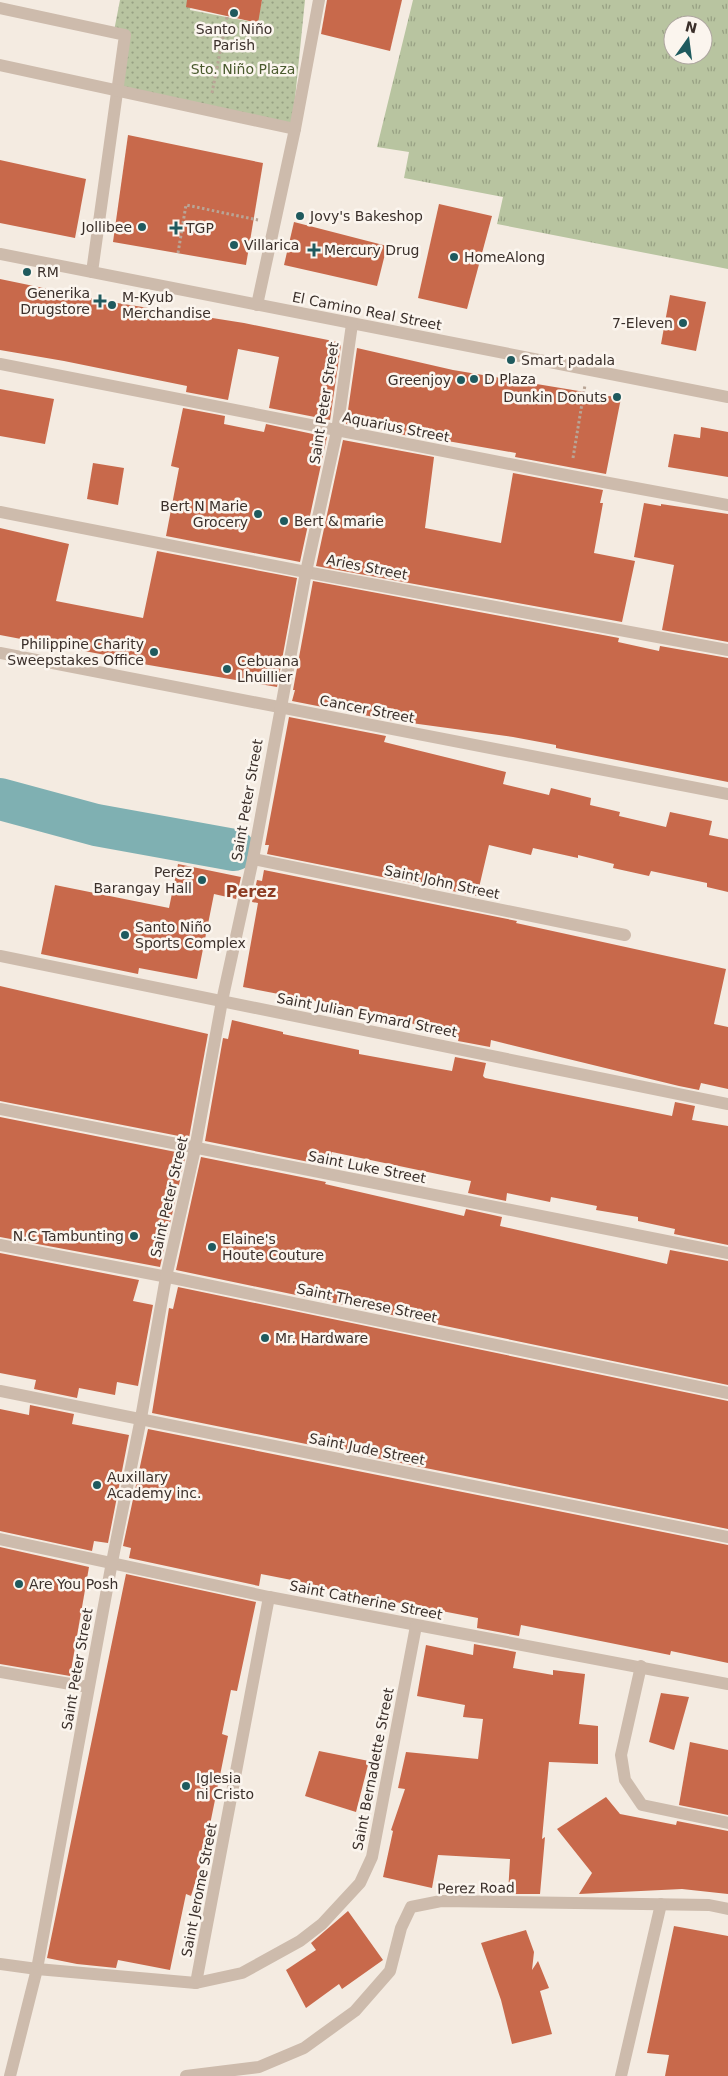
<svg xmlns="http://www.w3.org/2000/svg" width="728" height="2076" font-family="'DejaVu Sans',sans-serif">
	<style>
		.grass { fill: url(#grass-tufts); fill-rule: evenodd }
		.park { fill: url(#park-dots) }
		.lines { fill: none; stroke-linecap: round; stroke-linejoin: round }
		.river { stroke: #7fb0b2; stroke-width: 42 }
		.building { fill: #c8694b }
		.path { stroke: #b9a596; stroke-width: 3; stroke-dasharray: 2.5 2.5; stroke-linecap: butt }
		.minor { stroke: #cdbbac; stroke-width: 12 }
		.poi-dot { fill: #1f5a5e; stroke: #fbf5ee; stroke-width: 2 }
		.labels { text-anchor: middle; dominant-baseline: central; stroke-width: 5; stroke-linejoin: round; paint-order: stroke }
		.poi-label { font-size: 14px; fill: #3b302b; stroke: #fbf5ee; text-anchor: start }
		.park-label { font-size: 14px; fill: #4a5a2e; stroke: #fbf5ee }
		.street-label { font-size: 14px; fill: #3b302b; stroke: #fbf5ee }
		.quarter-label { font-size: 16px; font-weight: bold; fill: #8c3b22; stroke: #fbf5ee }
	</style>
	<defs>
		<pattern id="grass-tufts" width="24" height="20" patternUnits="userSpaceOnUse" patternTransform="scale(1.25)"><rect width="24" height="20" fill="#b8c4a0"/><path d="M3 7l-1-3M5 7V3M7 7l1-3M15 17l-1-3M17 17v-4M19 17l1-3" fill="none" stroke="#97a083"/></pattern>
		<pattern id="park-dots" width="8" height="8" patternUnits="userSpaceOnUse" patternTransform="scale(1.25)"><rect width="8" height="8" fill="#b8c4a0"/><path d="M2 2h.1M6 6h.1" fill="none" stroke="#97a083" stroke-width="1.8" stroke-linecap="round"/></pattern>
	</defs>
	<rect width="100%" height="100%" fill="#f4ebe1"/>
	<!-- grass -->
	<path class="grass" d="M413,0H728V269L497,224L503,197L404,178L409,152L377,147ZM673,25H703V55H673Z"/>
	<!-- park -->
	<polygon class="park" points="120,0 192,0 190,10 257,23 262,0 305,0 292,128 118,90 129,34 114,31"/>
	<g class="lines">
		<!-- river -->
		<polyline class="river" points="0,799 96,825 234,850"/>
	</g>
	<!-- building -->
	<g class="building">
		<polygon points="187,0 262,0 258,23 186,7"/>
		<polygon points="327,0 402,0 390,51 321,34"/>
		<polygon points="128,135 263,163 246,265 113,242"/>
		<polygon points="0,160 86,179 75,238 0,223"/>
		<polygon points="439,204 492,216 467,309 418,298"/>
		<polygon points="294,222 387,246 377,286 284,265"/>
		<polygon points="0,279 111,302 244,323 338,342 337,344 341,345 330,420 269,408 279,357 238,349 228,400 186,392 187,386 64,361 0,350"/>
		<polygon points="670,295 706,302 696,351 661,344"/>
		<polygon points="357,348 453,370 621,398 606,474 515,457 516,453 436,439 436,441 346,424"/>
		<polygon points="0,389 54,399 45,444 0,436"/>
		<polygon points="183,408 225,416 224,424 264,432 266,424 327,437 300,562 166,536 179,468 171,466"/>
		<polygon points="701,427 728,432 728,477 668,467 674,434 700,438"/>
		<polygon points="343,440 434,457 425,528 501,543 513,473 603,490 600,503 603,503 594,553 635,561 622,622 316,566"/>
		<polygon points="93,463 124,468 118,505 87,499"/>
		<polygon points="644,503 661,506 661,504 728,514 728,642 662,630 674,565 634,557"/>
		<polygon points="0,528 69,544 56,601 143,618 157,551 297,578 277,687 137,663 137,661 0,635"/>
		<polygon points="313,581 619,638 618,642 659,651 660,646 728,658 728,782 556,748 556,745 513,737 389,720 292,701 295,690 293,690"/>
		<polygon points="289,717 386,736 384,742 506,772 503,784 549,795 551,788 591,798 590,805 620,812 619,816 666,827 670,812 712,821 709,835 728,839 728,892 707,887 707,883 651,871 649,876 613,868 614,864 578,855 578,858 533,848 531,855 489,845 477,896 267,854 269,845 265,845"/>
		<polygon points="178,864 241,877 236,899 214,894 197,979 139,968 138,974 41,954 55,885 169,908"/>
		<polygon points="264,870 517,921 516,923 726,969 714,1024 728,1027 728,1089 701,1083 699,1090 679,1086 491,1040 490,1047 458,1041 459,1037 372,1012 243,987 258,903 252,902 257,880 262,881"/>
		<polygon points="0,986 208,1034 189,1138 0,1101"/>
		<polygon points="232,1020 283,1032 283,1034 359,1050 359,1054 452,1071 455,1057 486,1063 483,1076 485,1078 672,1116 675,1102 695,1106 692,1120 728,1126 728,1245 674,1234 675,1229 638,1221 638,1217 596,1210 597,1206 551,1197 550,1202 507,1193 506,1201 468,1193 471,1181 332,1152 329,1166 205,1141 223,1038 228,1039"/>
		<polygon points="0,1117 186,1154 160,1267 0,1237"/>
		<polygon points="201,1157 326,1182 325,1184 464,1216 466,1209 502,1217 500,1226 667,1264 670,1250 728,1261 728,1385 176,1270"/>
		<polygon points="0,1253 139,1280 133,1301 153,1305 138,1386 117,1382 115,1395 79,1388 77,1398 34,1389 36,1380 0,1373"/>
		<polygon points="178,1287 728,1401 728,1529 152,1413 169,1308 173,1309"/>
		<polygon points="30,1405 74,1414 72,1424 129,1435 108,1543 94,1541 92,1551 0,1531 0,1409 29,1415"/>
		<polygon points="148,1429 728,1545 728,1663 671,1651 670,1655 521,1625 519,1636 477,1628 478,1618 302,1584 302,1582 261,1574 259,1586 129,1558 131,1548 123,1546"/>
		<polygon points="0,1547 89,1567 70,1676 0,1664"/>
		<polygon points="126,1574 256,1602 237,1691 231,1690 222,1734 228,1736 204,1854 191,1896 186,1894 170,1970 118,1960 116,1968 77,1964 47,1958"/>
		<polygon points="474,1644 516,1652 513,1668 553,1675 553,1670 585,1674 579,1724 598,1726 598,1764 549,1762 542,1839 545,1837 540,1894 508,1894 510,1859 438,1855 432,1888 383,1877 393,1831 391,1830 405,1789 398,1788 406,1752 478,1759 483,1719 463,1717 465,1705 417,1696 426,1645 473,1655"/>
		<polygon points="661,1693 689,1697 674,1750 649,1742"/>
		<polygon points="690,1742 728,1750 728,1815 679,1805"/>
		<polygon points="319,1751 369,1761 356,1812 305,1796"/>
		<polygon points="606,1797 620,1814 676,1825 677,1821 728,1831 728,1894 682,1889 579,1894 592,1873 557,1829"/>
		<polygon points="348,1911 383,1960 342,1989 339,1984 306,2008 286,1970 316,1950 311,1943"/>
		<polygon points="674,1926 728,1936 728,2076 665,2076 669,2055 647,2053"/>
		<polygon points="526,1930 534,1952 532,1970 538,1961 549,1988 540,1991 552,2034 512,2044 501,2000 481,1943"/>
	</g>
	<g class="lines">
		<!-- path -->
		<g class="path">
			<polyline points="212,93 227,17"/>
			<polyline points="178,253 186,205 258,220"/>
			<polyline points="573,458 585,385"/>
		</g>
		<!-- minor -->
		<g class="minor">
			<polyline points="0,8 125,35 92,272"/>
			<polyline points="0,65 295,129"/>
			<polyline points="0,254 728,397"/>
			<polyline points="257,305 295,129 319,0"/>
			<polyline points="0,364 571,476 728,505"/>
			<polyline points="0,512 306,572 728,650"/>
			<polyline points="0,653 728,794"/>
			<polyline points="253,859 625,935"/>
			<polyline points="0,956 728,1104"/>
			<polyline points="0,1109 728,1253"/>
			<polyline points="0,1245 173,1278 728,1393"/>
			<polyline points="0,1391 728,1537"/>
			<polyline points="0,1539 269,1597 728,1684"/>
			<polyline points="641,1666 621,1755 625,1780 642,1805 728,1823"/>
			<polyline points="0,1672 88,1687"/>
			<polyline points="0,1964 37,1969 196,1983 242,1973 300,1941 322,1924 360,1883 372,1857 416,1626"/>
			<polyline points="196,1983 269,1597"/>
			<polyline points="10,2076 37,1969 112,1562 141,1418 166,1277 195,1149 222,1001 253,859 306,572 337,431 352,324"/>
			<polyline points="186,2076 259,2067 304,2048 355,2011 390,1971 401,1928 411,1907 441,1901 709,1905 728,1909"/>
			<polyline points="621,2076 661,1904"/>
		</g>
	</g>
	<!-- markers -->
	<g class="poi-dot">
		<circle cx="234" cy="13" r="5"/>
		<circle cx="300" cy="216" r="5"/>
		<circle cx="142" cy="227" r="5"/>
		<path d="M173.5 220.5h5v5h5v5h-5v5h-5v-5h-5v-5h5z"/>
		<circle cx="234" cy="245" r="5"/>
		<path d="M311.5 242.5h5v5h5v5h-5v5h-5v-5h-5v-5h5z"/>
		<circle cx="454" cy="257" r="5"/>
		<circle cx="27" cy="272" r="5"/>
		<path d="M97.5 293.5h5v5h5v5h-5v5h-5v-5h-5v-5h5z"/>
		<circle cx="112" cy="305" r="5"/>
		<circle cx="683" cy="323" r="5"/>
		<circle cx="511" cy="360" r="5"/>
		<circle cx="474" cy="379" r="5"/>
		<circle cx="461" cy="380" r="5"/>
		<circle cx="617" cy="397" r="5"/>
		<circle cx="258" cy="514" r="5"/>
		<circle cx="284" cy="521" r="5"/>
		<circle cx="154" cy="652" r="5"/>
		<circle cx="227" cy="669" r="5"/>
		<circle cx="202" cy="880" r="5"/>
		<circle cx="125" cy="935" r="5"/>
		<circle cx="134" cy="1236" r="5"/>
		<circle cx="212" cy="1247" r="5"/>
		<circle cx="265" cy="1338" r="5"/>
		<circle cx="97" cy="1485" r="5"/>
		<circle cx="19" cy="1584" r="5"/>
		<circle cx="186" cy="1786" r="5"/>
	</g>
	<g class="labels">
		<!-- poi labels -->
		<g class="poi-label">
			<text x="234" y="29" text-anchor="middle">Santo Niño<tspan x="234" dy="16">Parish</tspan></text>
			<text x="310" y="216">Jovy's Bakeshop</text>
			<text x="132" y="227" text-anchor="end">Jollibee</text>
			<text x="186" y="228">TGP</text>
			<text x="244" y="245">Villarica</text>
			<text x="324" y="250">Mercury Drug</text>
			<text x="464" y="257">HomeAlong</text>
			<text x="37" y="272">RM</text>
			<text x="90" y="293" text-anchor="end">Generika<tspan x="90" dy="16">Drugstore</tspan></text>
			<text x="122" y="297">M-Kyub<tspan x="122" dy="16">Merchandise</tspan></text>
			<text x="673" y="323" text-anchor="end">7-Eleven</text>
			<text x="521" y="360">Smart padala</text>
			<text x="484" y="379">D Plaza</text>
			<text x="451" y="380" text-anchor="end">Greenjoy</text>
			<text x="607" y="397" text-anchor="end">Dunkin Donuts</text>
			<text x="248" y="506" text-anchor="end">Bert N Marie<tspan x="248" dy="16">Grocery</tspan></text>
			<text x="294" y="521">Bert &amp; marie</text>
			<text x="144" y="644" text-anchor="end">Philippine Charity<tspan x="144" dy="16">Sweepstakes Office</tspan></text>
			<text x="237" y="661">Cebuana<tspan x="237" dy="16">Lhuillier</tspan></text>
			<text x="192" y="872" text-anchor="end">Perez<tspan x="192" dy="16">Barangay Hall</tspan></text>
			<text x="135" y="927">Santo Niño<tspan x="135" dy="16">Sports Complex</tspan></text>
			<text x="124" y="1236" text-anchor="end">N.C Tambunting</text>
			<text x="222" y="1239">Elaine's<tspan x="222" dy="16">Houte Couture</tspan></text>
			<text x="275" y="1338">Mr. Hardware</text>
			<text x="107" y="1477">Auxillary<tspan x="107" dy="16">Academy inc.</tspan></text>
			<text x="29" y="1584">Are You Posh</text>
			<text x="196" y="1778">Iglesia<tspan x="196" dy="16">ni Cristo</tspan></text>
		</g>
		<!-- park labels -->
		<g class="park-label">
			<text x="243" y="69">Sto. Niño Plaza</text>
		</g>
		<!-- street labels -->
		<g class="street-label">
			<text transform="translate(367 311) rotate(11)">El Camino Real Street</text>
			<text transform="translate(324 403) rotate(-81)">Saint Peter Street</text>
			<text transform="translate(396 427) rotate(11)">Aquarius Street</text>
			<text transform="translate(367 567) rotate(11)">Aries Street</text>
			<text transform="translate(367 709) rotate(11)">Cancer Street</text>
			<text transform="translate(247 800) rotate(-80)">Saint Peter Street</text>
			<text transform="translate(442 882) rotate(12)">Saint John Street</text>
			<text transform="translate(367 1015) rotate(11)">Saint Julian Eymard Street</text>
			<text transform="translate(367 1167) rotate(11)">Saint Luke Street</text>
			<text transform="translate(169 1197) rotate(-77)">Saint Peter Street</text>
			<text transform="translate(367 1303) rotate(12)">Saint Therese Street</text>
			<text transform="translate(367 1449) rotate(11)">Saint Jude Street</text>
			<text transform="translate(366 1600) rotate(11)">Saint Catherine Street</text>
			<text transform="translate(77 1669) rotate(-80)">Saint Peter Street</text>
			<text transform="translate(373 1769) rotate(-79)">Saint Bernadette Street</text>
			<text transform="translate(476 1888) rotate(-1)">Perez Road</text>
			<text transform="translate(199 1890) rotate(-79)">Saint Jerome Street</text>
		</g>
		<!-- quarter labels -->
		<g class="quarter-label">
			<text x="251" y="891">Perez</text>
		</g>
	</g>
	<!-- north arrow -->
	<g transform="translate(688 40) rotate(14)"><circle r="24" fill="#fbf5ee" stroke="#aea6a0"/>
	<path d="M0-4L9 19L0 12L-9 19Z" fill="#1f5a5e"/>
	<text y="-8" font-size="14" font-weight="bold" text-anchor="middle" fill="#3b302b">N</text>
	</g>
</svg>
